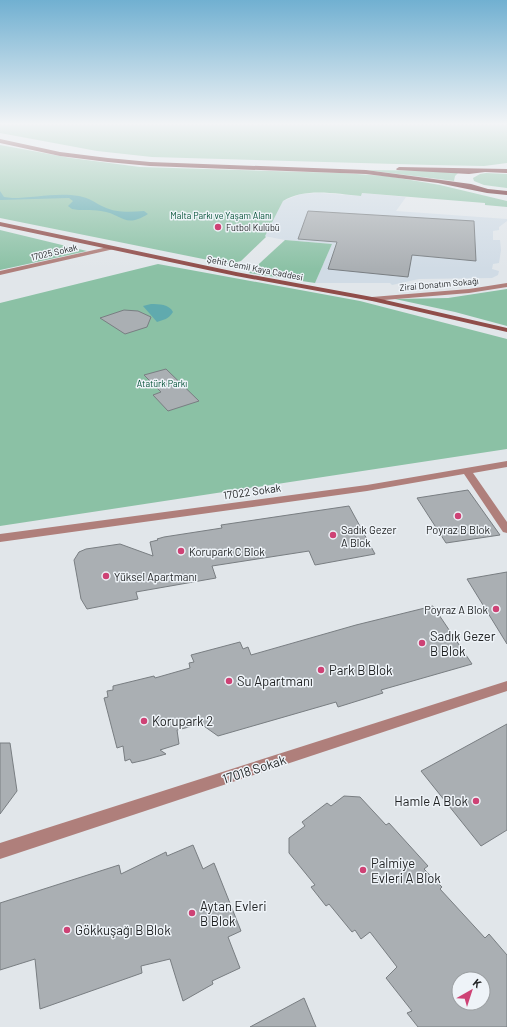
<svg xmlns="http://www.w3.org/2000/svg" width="507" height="1027" font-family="Barlow,sans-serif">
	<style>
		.built { fill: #d0dbe5 }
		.green { fill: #8bc1a5 }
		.water { fill: #60aaae }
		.building { fill: #aaafb3; stroke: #797e82; fill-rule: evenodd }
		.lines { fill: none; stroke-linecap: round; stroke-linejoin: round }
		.street { fill: #af7f7b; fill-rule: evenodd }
		.secondary { fill: #904d4a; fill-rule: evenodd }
		.highway { fill: #580c11; fill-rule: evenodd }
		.poi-dot { fill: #ce4275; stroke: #eef3f8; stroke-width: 1.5 }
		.labels { text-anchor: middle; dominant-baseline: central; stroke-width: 3; stroke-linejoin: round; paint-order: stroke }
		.far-park-label { font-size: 9px; fill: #045136; stroke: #eef3f8 }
		.far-poi-label { font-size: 9px; fill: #1f2122; stroke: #eef3f8; text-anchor: start }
		.far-street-label { font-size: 9px; fill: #1f2122; stroke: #eef3f8 }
		.street-label { font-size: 11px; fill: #1f2122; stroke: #eef3f8 }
		.poi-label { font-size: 11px; fill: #1f2122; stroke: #eef3f8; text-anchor: start }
		.near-poi-label { font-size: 13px; fill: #1f2122; stroke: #eef3f8; text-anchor: start }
		.near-street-label { font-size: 13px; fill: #1f2122; stroke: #eef3f8 }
	</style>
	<rect width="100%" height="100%" fill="#e1e6ea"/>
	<!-- built -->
	<polygon class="built" points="320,193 361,196 362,193 406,197 396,211 507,219 507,221 499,227 499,230 493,231 493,240 500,240 501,250 499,263 493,264 492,269 499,271 498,275 492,278 419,279 392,285 390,283 315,283 332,244 285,240 264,236 283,201 301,194"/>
	<!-- green -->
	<g class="green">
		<polygon points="0,125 507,125 507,163 484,166 432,165 152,157 97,151 0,133"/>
		<path d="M0,145L71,158L140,167L341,173L387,176L440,185L507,201V207L485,205V203L362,193L361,196C337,194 305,187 283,201L265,236L266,237L241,261L228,264L0,218Z"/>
		<polygon points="366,170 460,171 455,176 454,181"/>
		<polygon points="486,173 507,174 507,188 484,185 474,181 473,178 480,174"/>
		<polygon points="0,230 87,251 0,270"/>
		<polygon points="285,240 332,244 315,283 249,273"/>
		<polygon points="158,264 360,301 507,339 507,449 0,526 0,303"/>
		<polygon points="507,289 507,326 455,312 395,299 448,298"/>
	</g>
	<!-- water -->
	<g class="water">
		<path d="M0,191L4,197L12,198C34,198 57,192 79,196C90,198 95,203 104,207C116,213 131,212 144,211L148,214C124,229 123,214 101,211C91,209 81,211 72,209L68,206L73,201L69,198L0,200Z"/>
		<path d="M151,304C159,304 169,304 173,312C169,319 163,320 157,322L143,306Z"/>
	</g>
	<!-- building -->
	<g class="building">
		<polygon points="308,211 474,221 476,261 412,255 408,277 328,269 337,242 298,239"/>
		<polygon points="124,310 138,311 151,317 147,327 125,334 100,318"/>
		<polygon points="166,369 199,401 168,411 153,395 161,392 144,375"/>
		<polygon points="468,490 500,535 446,543 417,498"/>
		<polygon points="349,506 375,554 315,565 309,551 212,566 216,578 136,592 138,599 87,609 81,599 74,560 79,552 86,549 120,544 153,556 150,542 158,540 157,539 164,537 222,528 221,525"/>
		<polygon points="507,572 507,644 467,579"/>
		<polygon points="433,606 472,664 381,690 383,693 338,707 336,702 218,736 201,724 177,730 179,744 160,750 166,754 145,760 132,763 130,759 125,761 123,746 117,748 104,698 108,697 107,691 113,690 113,686 154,676 155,678 190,668 189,663 194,662 191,655 240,642 243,649 248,647 251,655 356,625"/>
		<polygon points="507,724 507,830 481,846 421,771"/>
		<polygon points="0,743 10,743 17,791 0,814"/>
		<path d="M344,796L360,797L386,825L389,823L428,866L424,869L442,887L440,889L485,938L489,934L507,955V1027H418L407,1013L412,1011L386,978L397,967L370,932L361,939L355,930L352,932L329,904L326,906L311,887L315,885L289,853V838L305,826L302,822L327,803L331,806ZM459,979H483V1003H459Z"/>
		<polygon points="193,845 203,869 214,863 241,931 228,937 240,968 212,981 213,984 183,1001 170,959 141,966 142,973 40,1009 35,959 0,970 0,903 119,865 121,874 166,852 167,856"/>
		<polygon points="304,998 316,1027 250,1027"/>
	</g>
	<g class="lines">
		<!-- street -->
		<g class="street">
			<polygon points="112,246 115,248 114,249 0,275 0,271"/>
			<polygon points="507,283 507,287 469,293 372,301 369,299 372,297 469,289"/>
			<polygon points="507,461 507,467 473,473 507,522 507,533 503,532 464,474 367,491 0,542 0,534 367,485"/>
			<polygon points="507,681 507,691 0,859 0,843"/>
		</g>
		<!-- secondary -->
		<polygon class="secondary" points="0,222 236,272 372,297 507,328 507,332 372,301 236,276 0,226"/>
		<!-- highway -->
		<g class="highway">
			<polygon points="0,139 60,152 108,158 150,162 366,170 471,184 488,189 507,191 507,195 487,193 438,183 366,174 150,166 108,162 60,156 0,143"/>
			<polygon points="399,167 507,169 507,173 485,172 469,174 397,170 396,169"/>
		</g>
	</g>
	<!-- sky -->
	<linearGradient id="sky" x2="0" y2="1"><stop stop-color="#71b0d1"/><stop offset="0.46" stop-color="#f2f4f6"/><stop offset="1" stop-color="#f2f4f6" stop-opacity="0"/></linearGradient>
	<rect width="507" height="269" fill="url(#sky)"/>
	<!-- markers -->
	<g class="poi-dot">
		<circle cx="218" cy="227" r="4"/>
		<circle cx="458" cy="516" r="4"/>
		<circle cx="333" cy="535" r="4"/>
		<circle cx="181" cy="551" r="4"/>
		<circle cx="106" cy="576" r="4"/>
		<circle cx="496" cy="609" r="4"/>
		<circle cx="422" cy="643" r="4"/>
		<circle cx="321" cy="670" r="4"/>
		<circle cx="229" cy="681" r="4"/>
		<circle cx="144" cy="721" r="4"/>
		<circle cx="476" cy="801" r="4"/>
		<circle cx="363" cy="870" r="4"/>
		<circle cx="192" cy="913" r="4"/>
		<circle cx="67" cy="930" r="4"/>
	</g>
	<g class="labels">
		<!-- far-park labels -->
		<g class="far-park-label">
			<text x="221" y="215">Malta Parkı ve Yaşam Alanı</text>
			<text x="162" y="383">Atatürk Parkı</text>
		</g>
		<!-- far-poi labels -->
		<g class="far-poi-label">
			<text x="226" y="227">Futbol Kulübü</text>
		</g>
		<!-- far-street labels -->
		<g class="far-street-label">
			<text transform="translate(54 252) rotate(-13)">17025 Sokak</text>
			<text transform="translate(255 268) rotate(11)">Şehit Cemil Kaya Caddesi</text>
			<text transform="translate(439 284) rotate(-5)">Zirai Donatım Sokağı</text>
		</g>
		<!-- street labels -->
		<g class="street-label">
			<text transform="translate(252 491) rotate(-8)">17022 Sokak</text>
		</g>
		<!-- poi labels -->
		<g class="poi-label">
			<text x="341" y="529">Sadık Gezer<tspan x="341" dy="13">A Blok</tspan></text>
			<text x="458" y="529" text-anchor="middle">Poyraz B Blok</text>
			<text x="189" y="551">Korupark C Blok</text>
			<text x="114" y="576">Yüksel Apartmanı</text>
			<text x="488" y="609" text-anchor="end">Poyraz A Blok</text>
		</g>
		<!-- near-poi labels -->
		<g class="near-poi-label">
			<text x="430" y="636">Sadık Gezer<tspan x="430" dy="15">B Blok</tspan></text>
			<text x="329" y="670">Park B Blok</text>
			<text x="237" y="681">Su Apartmanı</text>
			<text x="152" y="721">Korupark 2</text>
			<text x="468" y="801" text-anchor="end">Hamle A Blok</text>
			<text x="371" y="863">Palmiye<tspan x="371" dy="15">Evleri A Blok</tspan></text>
			<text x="200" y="906">Aytan Evleri<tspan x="200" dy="15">B Blok</tspan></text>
			<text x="75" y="930">Gökkuşağı B Blok</text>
		</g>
		<!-- near-street labels -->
		<g class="near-street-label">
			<text transform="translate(254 769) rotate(-18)">17018 Sokak</text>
		</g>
	</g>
	<!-- north arrow -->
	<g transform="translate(471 991) rotate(39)"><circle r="19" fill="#eef3f8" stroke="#9b9fa2"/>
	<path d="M0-3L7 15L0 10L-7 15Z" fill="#ce4275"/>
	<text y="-6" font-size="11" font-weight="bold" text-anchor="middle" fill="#1f2122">K</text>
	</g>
</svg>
